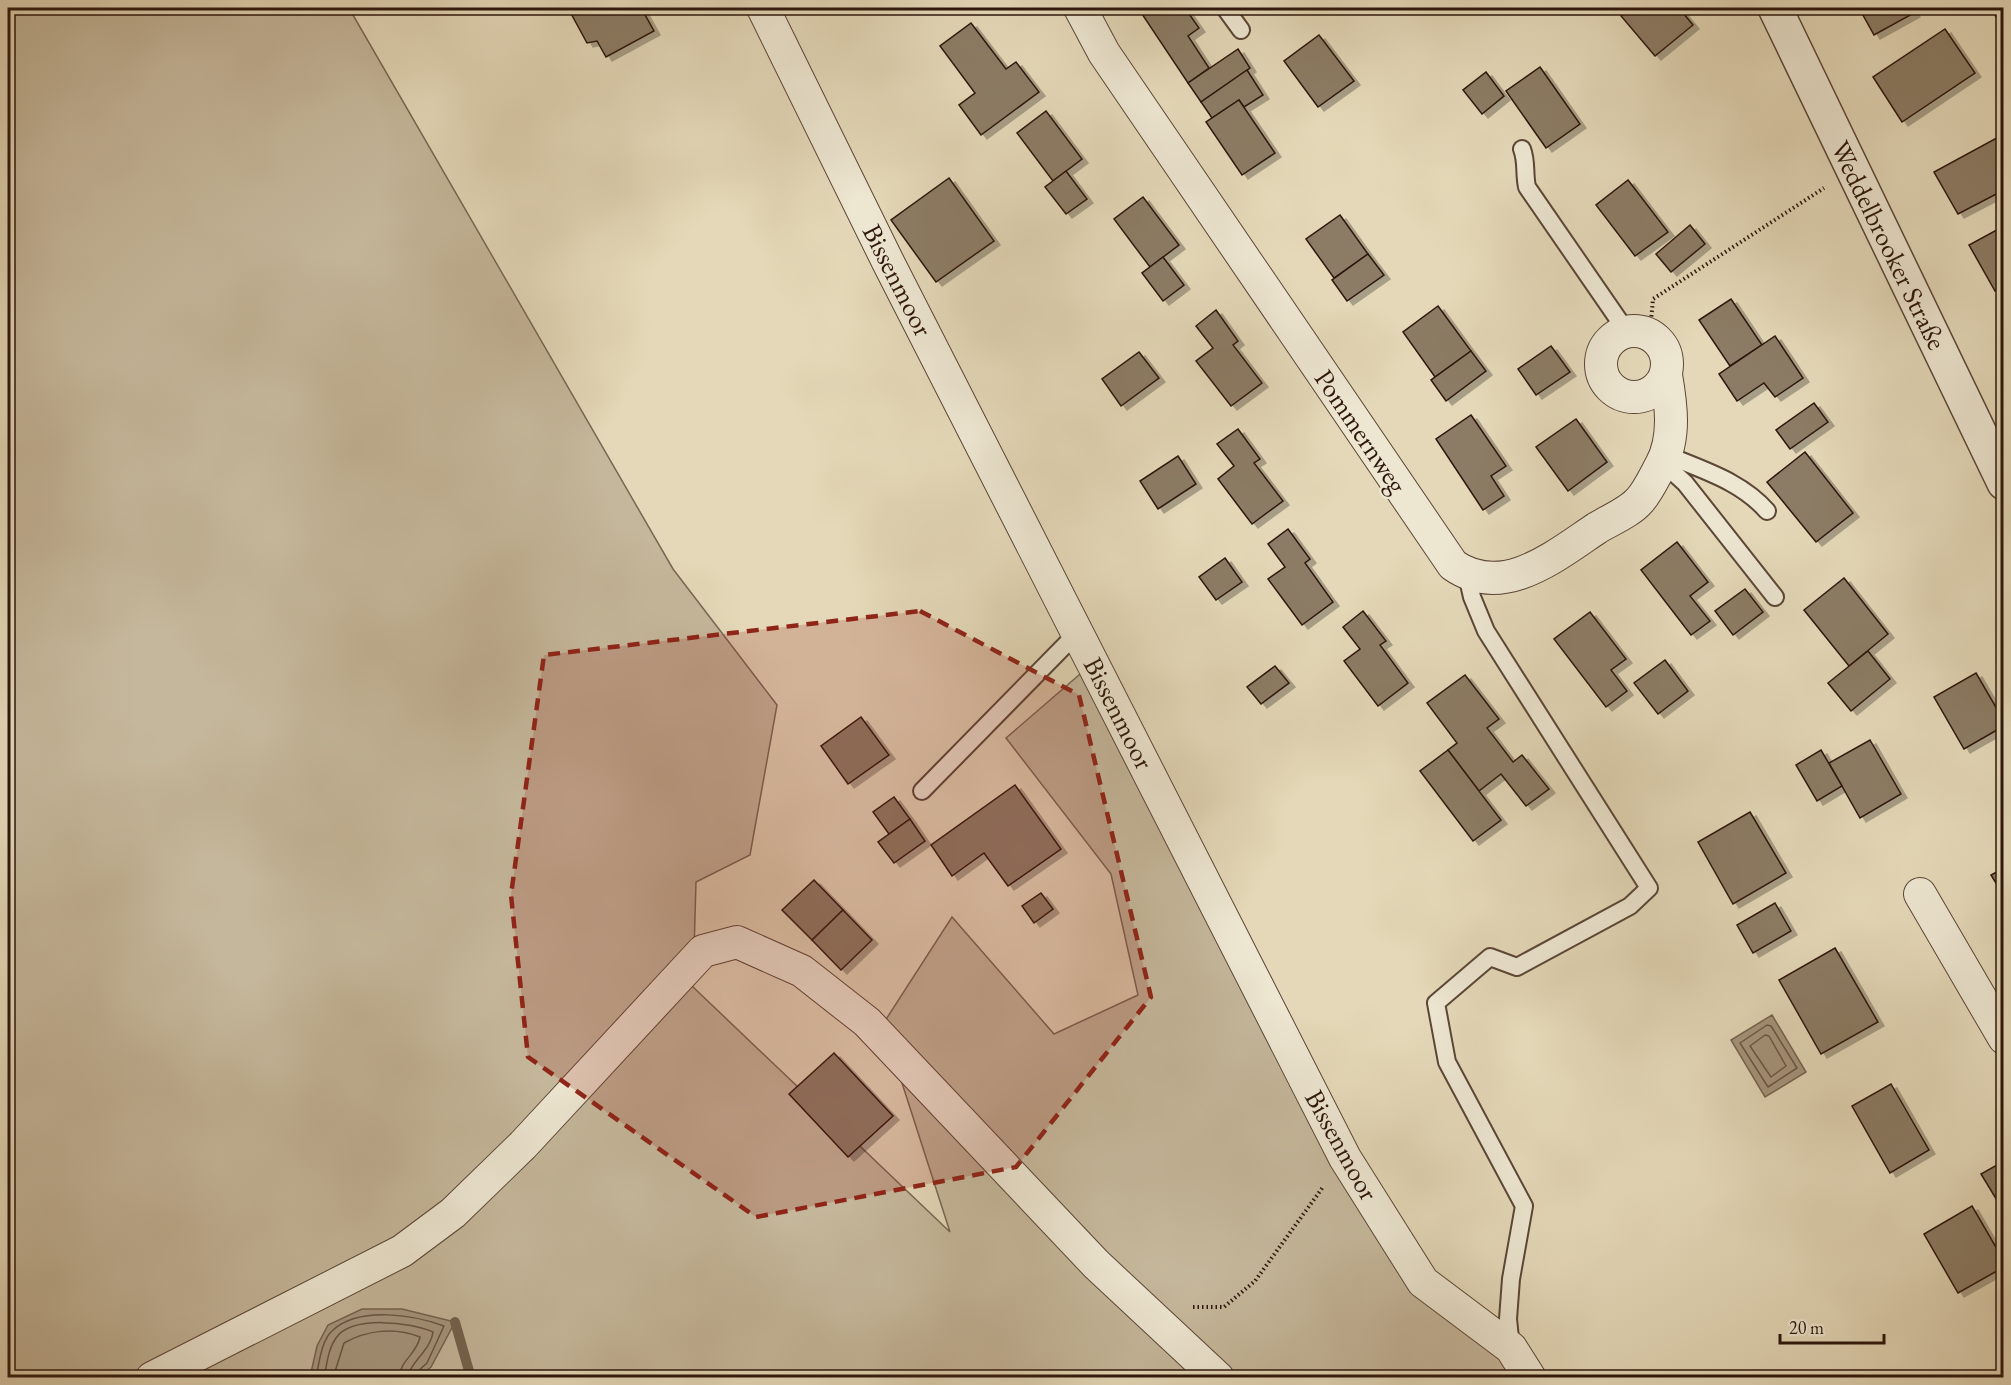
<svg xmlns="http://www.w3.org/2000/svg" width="2011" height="1385" font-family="'EB Garamond',serif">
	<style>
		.green { fill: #c5b79b; stroke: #796654; stroke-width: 1.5 }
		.water { fill: #a6967e; stroke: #766350; stroke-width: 1.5 }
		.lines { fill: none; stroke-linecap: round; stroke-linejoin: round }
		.shore { stroke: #6a5645; stroke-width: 1.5 }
		.stream { stroke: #766350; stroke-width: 10 }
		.building { fill: #8c7b65; stroke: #2d160c; stroke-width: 1.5; filter: url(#shadow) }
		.service-casing { stroke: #5b4637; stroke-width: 20 }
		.minor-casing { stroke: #5b4637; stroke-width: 34 }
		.tertiary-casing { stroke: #5b4637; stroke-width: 36 }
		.path { stroke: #2d160c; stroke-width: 4; stroke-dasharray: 1.5 3; stroke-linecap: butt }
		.service { stroke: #ede6d1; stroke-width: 16 }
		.minor { stroke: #ede6d1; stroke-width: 32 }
		.tertiary { stroke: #ede6d1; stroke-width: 33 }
		.marked { fill: #8f2418; fill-opacity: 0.2; stroke: #8f2418; stroke-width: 4.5; stroke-dasharray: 12 8; stroke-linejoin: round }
		.labels { text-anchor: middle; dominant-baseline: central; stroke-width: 4.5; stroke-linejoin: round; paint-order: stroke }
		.street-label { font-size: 27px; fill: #2d160c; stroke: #ede6d1 }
	</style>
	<defs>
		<filter id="shadow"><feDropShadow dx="6" dy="4" stdDeviation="0" flood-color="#0004"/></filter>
	</defs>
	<rect width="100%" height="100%" fill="#e4d8b8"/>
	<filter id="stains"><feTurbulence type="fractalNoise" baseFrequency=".00333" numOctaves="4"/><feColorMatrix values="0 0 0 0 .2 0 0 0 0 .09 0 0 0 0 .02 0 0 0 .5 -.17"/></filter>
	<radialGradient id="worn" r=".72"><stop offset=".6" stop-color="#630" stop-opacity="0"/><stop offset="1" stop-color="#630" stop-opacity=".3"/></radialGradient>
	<!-- green -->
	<polygon class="green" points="8,8 349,8 673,569 777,705 750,855 696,882 693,987 950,1232 883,1024 952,917 1054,1034 1138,995 1111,874 1006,738 1086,669 1339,1167 1503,1352 1520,1377 8,1377"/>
	<!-- water -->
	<g class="water">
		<polygon points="1772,1015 1806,1072 1765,1097 1731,1040"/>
		<polygon points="362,1309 402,1309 455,1322 431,1367 419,1377 310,1377 317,1346 328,1325"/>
	</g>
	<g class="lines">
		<!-- shore -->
		<g class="shore">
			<polygon points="1767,1025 1771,1026 1797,1068 1768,1087 1740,1043"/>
			<polygon points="1765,1035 1769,1036 1786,1066 1771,1077 1750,1046"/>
			<path d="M316,1378C319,1364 321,1340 333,1330C360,1306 414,1315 444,1326L427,1363L417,1372L415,1378"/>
			<path d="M324,1378C327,1364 328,1349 336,1338C352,1315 411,1322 433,1332C431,1350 409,1363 408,1378"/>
			<path d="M333,1378L344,1343C367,1330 395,1327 420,1337C417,1354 400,1360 399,1378"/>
		</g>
		<!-- stream -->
		<polyline class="stream" points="455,1322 471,1378"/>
	</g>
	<!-- building -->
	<g class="building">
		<polygon points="568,8 650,8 643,11 654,31 606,57 597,41 587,43"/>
		<polygon points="1138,8 1185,8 1199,28 1188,36 1209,68 1188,83"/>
		<polygon points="1632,8 1679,8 1693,25 1655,56 1621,16"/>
		<polygon points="1859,8 1911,8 1914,13 1874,35"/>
		<polygon points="2004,11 2004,30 1995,15"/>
		<polygon points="971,23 1006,69 1016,62 1039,92 981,135 959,105 975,93 940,46"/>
		<polygon points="1945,29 1975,73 1902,122 1873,77"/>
		<polygon points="1319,35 1354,81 1318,107 1284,61"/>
		<polygon points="1238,49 1250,68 1201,102 1188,83"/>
		<polygon points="1540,67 1580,124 1546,148 1506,91"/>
		<polygon points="1247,70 1263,95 1244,107 1239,100 1212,118 1201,102"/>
		<polygon points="1486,72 1504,96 1482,114 1463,90"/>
		<polygon points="1239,100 1275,153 1242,175 1206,122"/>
		<polygon points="1046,111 1082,159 1053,181 1017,133"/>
		<polygon points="2004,134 2004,190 1958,214 1934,172"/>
		<polygon points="1066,171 1087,199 1066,214 1045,187"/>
		<polygon points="949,178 994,241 936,282 891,220"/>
		<polygon points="1628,180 1668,232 1635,256 1596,205"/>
		<polygon points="1143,197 1179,245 1150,267 1114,219"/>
		<polygon points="1340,215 1368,254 1334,278 1306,239"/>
		<polygon points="1690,225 1705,244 1671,272 1656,254"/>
		<polygon points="2004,226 2004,286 1995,291 1969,245"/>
		<polygon points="1368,254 1384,275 1347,301 1332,280"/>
		<polygon points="1163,257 1184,285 1163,301 1142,273"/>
		<polygon points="1731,299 1762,345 1730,366 1699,320"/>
		<polygon points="1438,306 1471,351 1435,377 1403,332"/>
		<polygon points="1216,310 1238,341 1233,345 1262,383 1231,406 1196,361 1213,348 1196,326"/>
		<polygon points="1775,336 1803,378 1775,397 1764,383 1737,401 1719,374"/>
		<polygon points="1551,346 1570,372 1536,395 1518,369"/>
		<polygon points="1471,351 1486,371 1446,401 1431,380"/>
		<polygon points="1139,352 1159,378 1121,406 1102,379"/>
		<polygon points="1814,403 1828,422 1790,449 1776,430"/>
		<polygon points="1471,415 1506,466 1491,476 1504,496 1483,510 1436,439"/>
		<polygon points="1576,419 1607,462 1568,491 1536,447"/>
		<polygon points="1238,429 1260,459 1254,463 1283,501 1252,524 1218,479 1234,466 1217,444"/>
		<polygon points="1805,452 1853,513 1816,542 1767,482"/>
		<polygon points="1178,456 1196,484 1158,509 1140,481"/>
		<polygon points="1288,529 1310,559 1305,563 1333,602 1302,625 1268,579 1285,567 1268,544"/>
		<polygon points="1677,542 1708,582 1690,596 1710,621 1691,635 1641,570"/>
		<polygon points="1225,558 1242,582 1216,600 1199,577"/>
		<polygon points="1844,578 1888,634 1849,666 1804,610"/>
		<polygon points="1745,589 1763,612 1733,635 1715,611"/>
		<polygon points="1363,611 1386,641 1380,645 1408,683 1378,706 1344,661 1360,649 1343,627"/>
		<polygon points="1590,612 1626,659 1611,670 1627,691 1606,707 1554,639"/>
		<polygon points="1868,651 1890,679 1851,711 1828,683"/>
		<polygon points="1665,660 1688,691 1658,714 1634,683"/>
		<polygon points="1275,666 1289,683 1261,704 1247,687"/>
		<polygon points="1976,673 2004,721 2004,726 1964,749 1934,697"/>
		<polygon points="1465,675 1499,719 1487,728 1513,762 1522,755 1549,789 1526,806 1501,774 1479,791 1448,750 1457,743 1427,703"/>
		<polygon points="861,717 889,755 848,784 821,746"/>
		<polygon points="1870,740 1901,794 1860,818 1829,763"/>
		<polygon points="1448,750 1501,820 1473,841 1420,771"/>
		<polygon points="1821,750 1842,786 1817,801 1796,765"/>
		<polygon points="1015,785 1061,849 1008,886 984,853 952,876 931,845"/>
		<polygon points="894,797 910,819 889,834 873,812"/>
		<polygon points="1750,812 1786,873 1733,904 1698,842"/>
		<polygon points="910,819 925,841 894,863 878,842"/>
		<polygon points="2004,868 2004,896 1991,875"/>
		<polygon points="814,880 843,910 812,940 782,910"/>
		<polygon points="1041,893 1053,909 1034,923 1022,906"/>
		<polygon points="1775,903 1791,931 1753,953 1737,925"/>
		<polygon points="843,910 872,940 841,970 812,940"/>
		<polygon points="1835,948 1878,1022 1821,1054 1779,980"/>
		<polygon points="834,1053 893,1116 848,1157 789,1094"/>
		<polygon points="1891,1084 1929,1150 1890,1173 1852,1106"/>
		<polygon points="2004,1161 2004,1199 1998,1202 1981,1174"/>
		<polygon points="1972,1206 2004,1261 2004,1267 1958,1293 1924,1234"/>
	</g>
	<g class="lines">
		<!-- service casing -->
		<g class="service-casing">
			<g id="service">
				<polyline points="1225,8 1241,30"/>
				<path d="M1522,149C1527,162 1524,173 1527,187L1627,332"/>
				<path d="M1665,454C1701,470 1740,480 1767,511"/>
				<polyline points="1663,463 1685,483 1775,597"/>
				<polyline points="1467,575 1472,597 1486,631 1649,888 1630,906 1517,967 1490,957 1436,1003 1447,1062 1524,1206 1511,1279 1508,1319 1511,1348"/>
				<polyline points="922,791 1078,632"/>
			</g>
		</g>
		<!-- minor casing -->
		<g class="minor-casing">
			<g id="minor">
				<polyline points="763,8 888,262 1345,1158 1423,1282 1511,1348 1530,1378"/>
				<path d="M1080,8L1104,53L1453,565C1503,600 1555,556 1597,528C1610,520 1630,512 1640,500C1648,491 1655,476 1661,465C1676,437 1671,404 1666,375"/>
				<circle cx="1634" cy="364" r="33"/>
				<polyline points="1920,894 2004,1038"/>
				<polyline points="152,1378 402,1251 453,1213 523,1145 703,951 737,942 802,971 867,1022 1096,1264 1218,1378"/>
			</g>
		</g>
		<!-- tertiary casing -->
		<g class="tertiary-casing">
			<polyline id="tertiary" points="1775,8 2004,483"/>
		</g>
		<!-- path -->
		<g class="path">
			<polyline points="1651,321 1653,299 1824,188"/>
			<polyline points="1193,1307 1224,1307 1255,1281 1323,1187"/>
		</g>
		<!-- service -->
		<use href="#service" class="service"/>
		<!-- minor -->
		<use href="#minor" class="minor"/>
		<!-- tertiary -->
		<use href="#tertiary" class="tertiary"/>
	</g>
	<!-- marked area -->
	<path class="marked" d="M920,611L1079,695L1151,997L1016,1167L756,1217L528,1057L511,895L544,655Z"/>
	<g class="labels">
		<!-- street labels -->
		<g class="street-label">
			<text transform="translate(1889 245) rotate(64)">Weddelbrooker Straße</text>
			<text transform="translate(898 280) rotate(63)">Bissenmoor</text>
			<text transform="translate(1361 431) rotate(56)">Pommernweg</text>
			<text transform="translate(1119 713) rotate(63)">Bissenmoor</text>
			<text transform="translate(1342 1145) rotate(61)">Bissenmoor</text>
		</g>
	</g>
	<!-- margin -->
	<rect width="2011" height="1385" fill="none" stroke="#e4d8b8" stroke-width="30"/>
	<rect x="9" y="9" width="1993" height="1367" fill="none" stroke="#2d160c" stroke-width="3"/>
	<rect x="15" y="15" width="1981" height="1355" fill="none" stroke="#2d160c" stroke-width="1.5"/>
	<!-- scale -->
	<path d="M1780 1334v9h104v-9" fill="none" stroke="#2d160c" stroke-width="3"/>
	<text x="1789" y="1334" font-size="18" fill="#2d160c" stroke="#ede6d1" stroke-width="4.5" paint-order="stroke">20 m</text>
	<rect width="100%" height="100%" filter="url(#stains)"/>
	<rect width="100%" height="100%" fill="url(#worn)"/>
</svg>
